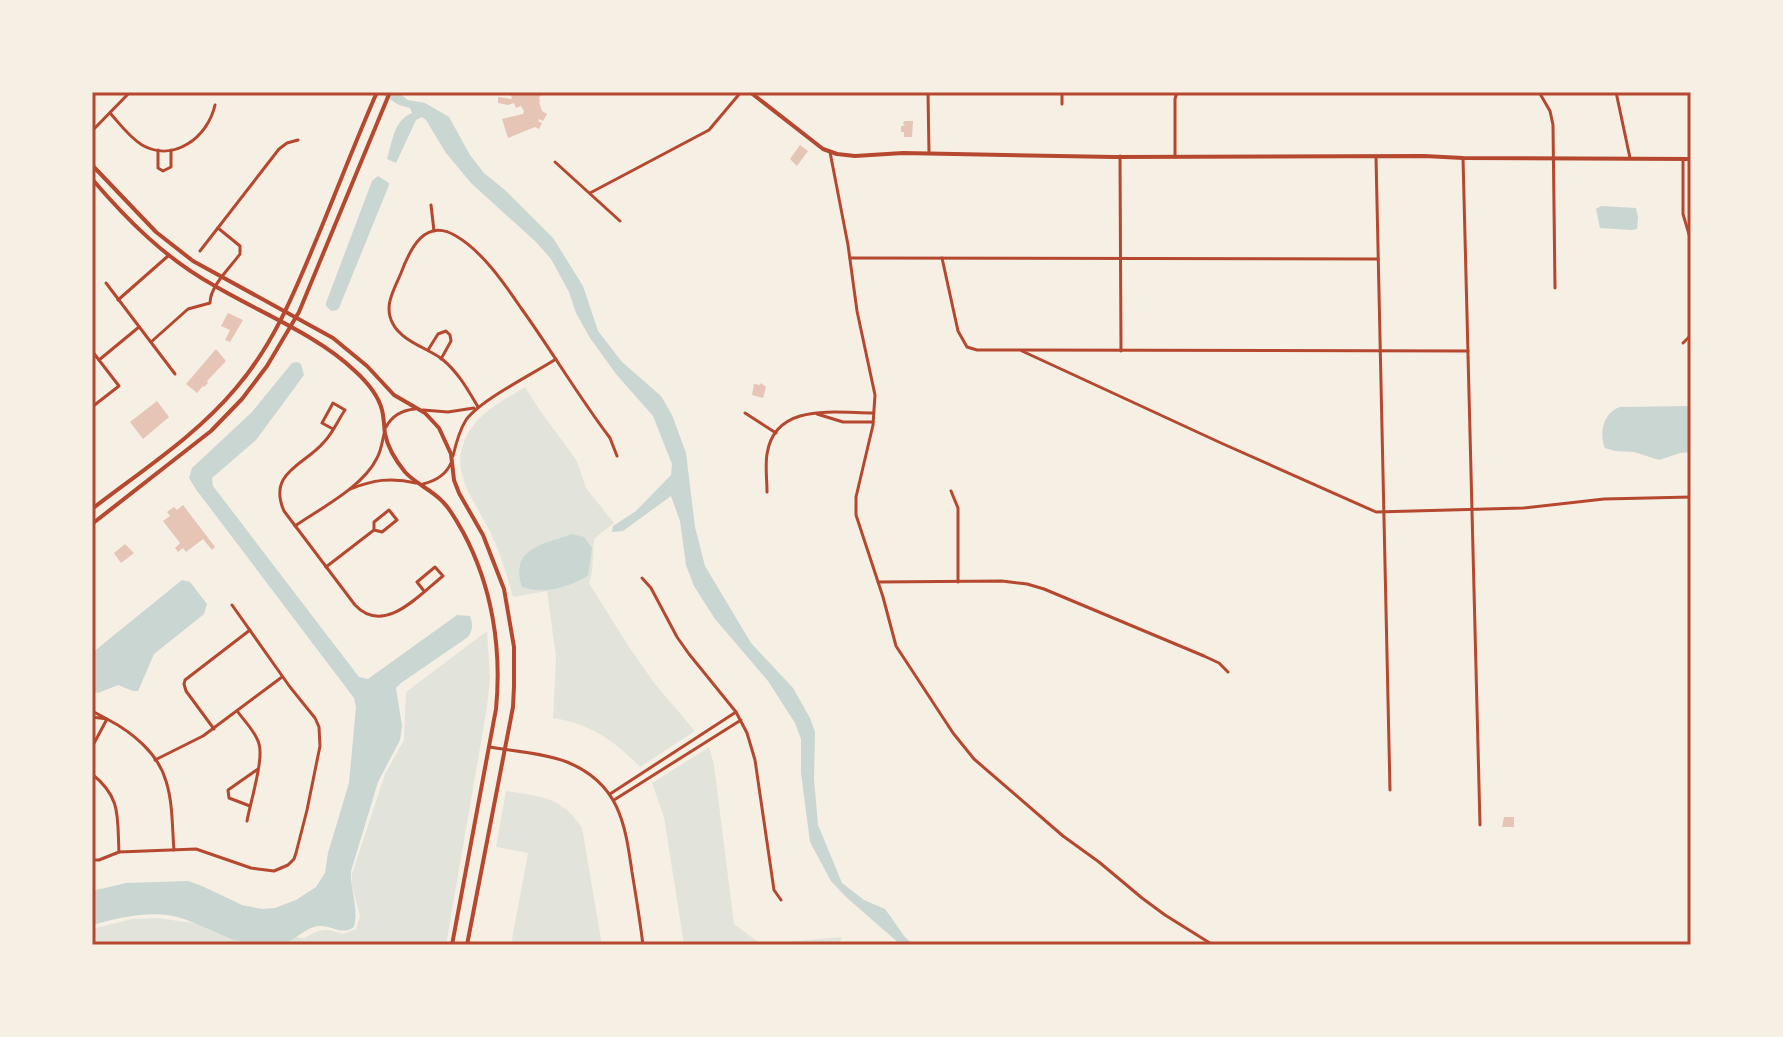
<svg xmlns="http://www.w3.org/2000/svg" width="1783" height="1037" font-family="'Alegreya Sans',sans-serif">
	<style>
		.green { fill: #e2e4dc }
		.water { fill: #c9d6d2 }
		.building { fill: #e6c5b7 }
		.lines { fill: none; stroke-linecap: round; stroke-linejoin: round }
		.minor { stroke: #b5482f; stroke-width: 3 }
		.tertiary { stroke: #b5482f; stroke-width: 4 }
		.primary { stroke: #b5482f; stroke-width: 4 }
		.neatline { fill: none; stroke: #b5482f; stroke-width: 3 }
	</style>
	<rect width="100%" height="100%" fill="#f6efe4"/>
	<!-- green -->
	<g class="green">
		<path d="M525,387L539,409L577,461L586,488L614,523L594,539L592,572L589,583L629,647L655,684L695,731L640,767C612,739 593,725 553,718L556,657L547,591L513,597C507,577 502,557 493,538C477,502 443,469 471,429C483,410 506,399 525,387Z"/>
		<path d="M487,631L490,678L487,707L446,945H92V929L132,919L157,918L304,938C322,928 325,928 343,934L356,929L360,916L352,886V874L385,774L404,740L406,692Z"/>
		<polygon points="709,747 714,765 734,924 761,944 842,937 839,945 684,945 664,817 652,783"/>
		<path d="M506,791C541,797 561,796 582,828L602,945H511L528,853L496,847Z"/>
	</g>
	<!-- water -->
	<g class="water">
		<path d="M378,92H397L408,100L425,103L449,117L470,155L484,173L505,190L553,238L583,286L598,331L622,362L661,396L672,415L686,453L695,527L705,566L751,643L793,688L810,718L815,732L814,779L818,825L842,883L864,900L885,909L905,937L914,945H901L846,897L831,881L810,842L801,773V739L795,723L768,681L715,619L694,586L686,565L680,521L671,496L623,531L612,532L613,526L636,511L671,475L672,464L653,416L616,374L590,338L576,313L569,292L551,259L536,242L471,183L446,153L426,120L422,117L416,120L396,163L387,159C393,141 393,121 412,113L410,108L399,105Z"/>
		<polygon points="378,176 389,183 389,185 339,308 337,310 331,311 326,306 326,303 372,181"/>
		<polygon points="1601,206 1636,208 1638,217 1637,229 1631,230 1600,228 1596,209"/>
		<path d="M297,362L301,364L304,375L256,440L212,478L213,486L359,677L368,679L457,615L470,616C473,624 473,630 468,637L401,683L396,688L402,726L400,740L378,782L351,871C350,890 359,908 354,927C341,936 333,925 319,926C305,927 294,942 280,945C273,947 262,946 255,945C234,943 205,926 184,919C154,909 122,917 92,925V891L126,883L188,881L202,886L242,905L262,909L275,908L296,900L316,887L325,873L328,853L349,783L356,707L354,698L195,488L189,478L192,468L252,412L292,363Z"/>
		<path d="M1691,406V452L1680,453L1659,460L1634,452L1615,451L1605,448C1599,433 1603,413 1620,407Z"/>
		<path d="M572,534L584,537L592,548L588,576C568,587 544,595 522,587C510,547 543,545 572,534Z"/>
		<polygon points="182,580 190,582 207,604 204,614 154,654 138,691 133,691 118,685 98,693 92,691 92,653"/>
	</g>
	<!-- building -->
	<g class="building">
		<polygon points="510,92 540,92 541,96 539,97 540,102 539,102 542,111 547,114 543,121 539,119 538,121 542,123 539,129 535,127 508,138 502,119 523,114 524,111 521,106 516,108 514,103 508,105 498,103 498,97 512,99"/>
		<polygon points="904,121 913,121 912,137 904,137 904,132 901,132 901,126 905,126 903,124"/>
		<polygon points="800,145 808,151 797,166 790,159"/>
		<polygon points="228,313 243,320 230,342 225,340 230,330 221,326"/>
		<polygon points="216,349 226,361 207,381 208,383 204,387 203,386 197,393 186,384"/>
		<polygon points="761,383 766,387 763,398 752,395 754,384 760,385"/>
		<polygon points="157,401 169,417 143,439 130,422"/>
		<polygon points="183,505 215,547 212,550 203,539 186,552 183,548 178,552 175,548 180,543 163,521 170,516 167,512 174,507 177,510"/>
		<polygon points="125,544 134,553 121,563 114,553"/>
		<polygon points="1504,817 1514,817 1514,827 1502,827"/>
	</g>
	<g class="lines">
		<!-- minor -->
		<g class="minor">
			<polyline points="928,92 929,153"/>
			<polyline points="1062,92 1062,104"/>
			<polyline points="1539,92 1550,111 1553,125 1555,288"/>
			<polyline points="1616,92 1630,158"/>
			<path d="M110,113C120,124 129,137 142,145C174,163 208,137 215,105"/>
			<polyline points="92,131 130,92"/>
			<polyline points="158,150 158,168 163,171 171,167 171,150"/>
			<polyline points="830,152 848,245 857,311 875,395 873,425 856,497 856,515 883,597 896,646 953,733 974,759 1063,836 1099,862 1142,898 1165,915 1213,945"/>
			<polyline points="1120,156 1121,351"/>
			<polyline points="1175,157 1175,99 1177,92"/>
			<polyline points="1376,157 1390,790"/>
			<polyline points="1463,158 1480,825"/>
			<polyline points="1683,159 1683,214 1691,241"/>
			<polyline points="555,162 620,221"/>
			<polyline points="590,193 709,130 741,92"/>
			<polyline points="431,205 434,231"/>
			<polyline points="200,251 279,149 287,143 298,140"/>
			<polyline points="850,258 1378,259"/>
			<polyline points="942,258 958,331 967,347 977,350 1468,351"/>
			<polyline points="106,283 175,374"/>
			<polyline points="118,300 168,256"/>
			<path d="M151,342L188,309L210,303C210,286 230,268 240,254V246L218,228"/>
			<polyline points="1683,343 1691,335"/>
			<polyline points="428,350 438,334 446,331 450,335 451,341 441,359"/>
			<polyline points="92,351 119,386 92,407"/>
			<polyline points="1022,351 1221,443 1376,512 1523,508 1604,499 1691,497"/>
			<polyline points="99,360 139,327"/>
			<path d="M478,407C468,390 458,372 442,359C427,348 402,341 393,324C383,306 394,290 401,273C410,249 425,217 456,236C482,251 504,283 521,308C552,351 578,396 610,438L617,456"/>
			<polyline points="423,410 448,412 474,408"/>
			<polyline points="745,413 776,433"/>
			<polyline points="817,414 843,422 873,422"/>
			<path d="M386,427C392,416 403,410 415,409"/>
			<path d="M333,429L322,423L333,403L345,410C338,420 333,433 324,442C305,465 267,472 284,511L355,605C384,636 419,595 443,576L435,567L417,582L424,591"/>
			<path d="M453,456C456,443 459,431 466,420C480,400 533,374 556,359"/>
			<path d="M423,484C435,481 446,475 451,463"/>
			<path d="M350,489C373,480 391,477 416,483"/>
			<polyline points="951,491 958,508 958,582"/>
			<path d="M767,492C767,479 765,466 767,454C775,402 835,413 873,413"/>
			<path d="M295,526C321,508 363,487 377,458C381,451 382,443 384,434"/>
			<polyline points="326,567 374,530 382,532 397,520 389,510 374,522 374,530"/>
			<polyline points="642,578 651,588 677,637 689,654 736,712 747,733 755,760 774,890 781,900"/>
			<polyline points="878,582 1002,581 1027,584 1044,589 1204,656 1219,663 1228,672"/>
			<polyline points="92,711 107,719 92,717"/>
			<path d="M238,712C245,722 256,732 259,744C264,759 250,804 247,821"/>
			<polyline points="214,729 186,691 184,684 185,680 250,630"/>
			<path d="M92,747L107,719C132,732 158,753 166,781C173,803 172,827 174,850"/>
			<path d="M489,747C513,751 544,753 567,762C619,783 625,823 632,872C636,896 640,921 643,945"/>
			<polyline points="155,760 203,736 282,677"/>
			<path d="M92,774C122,798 117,817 119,852"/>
			<polyline points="610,794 736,712"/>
			<polyline points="614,800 741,720"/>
			<polyline points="250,806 229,798 228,790 258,769"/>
			<polyline points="92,860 99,860 119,852 196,849 251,868 274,871 288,865 294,859 296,853 307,810 320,746 319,727 315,718 290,687 232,605"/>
		</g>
		<!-- tertiary -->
		<g class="tertiary">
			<polyline points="750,92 823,149 837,154 855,156 903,153 1114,157 1424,156 1463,158 1691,159"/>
			<polyline points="92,165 156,232 193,261 333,338 367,366 394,395 425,413 439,428 451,454 454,480 459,493 483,535 504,589 514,647 514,686 513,707 467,945"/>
			<path d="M92,179C128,221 166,259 215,286C259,312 319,336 355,371C367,382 378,394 382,410C384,418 384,426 385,434C388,448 396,461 405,472C416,484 432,490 443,502C451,510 457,522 463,532C492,586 502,648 496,709L452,945"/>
		</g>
		<!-- primary -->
		<g class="primary">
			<path d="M92,509C141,471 196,436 236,388C274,344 295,291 317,238C337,190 356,140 377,92"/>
			<polyline points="92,524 211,431 242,399 267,366 299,312 390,92"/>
		</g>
	</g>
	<!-- border -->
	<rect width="1783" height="1037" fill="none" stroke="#f6efe4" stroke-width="188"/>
	<rect x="94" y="94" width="1595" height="849" class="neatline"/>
</svg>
